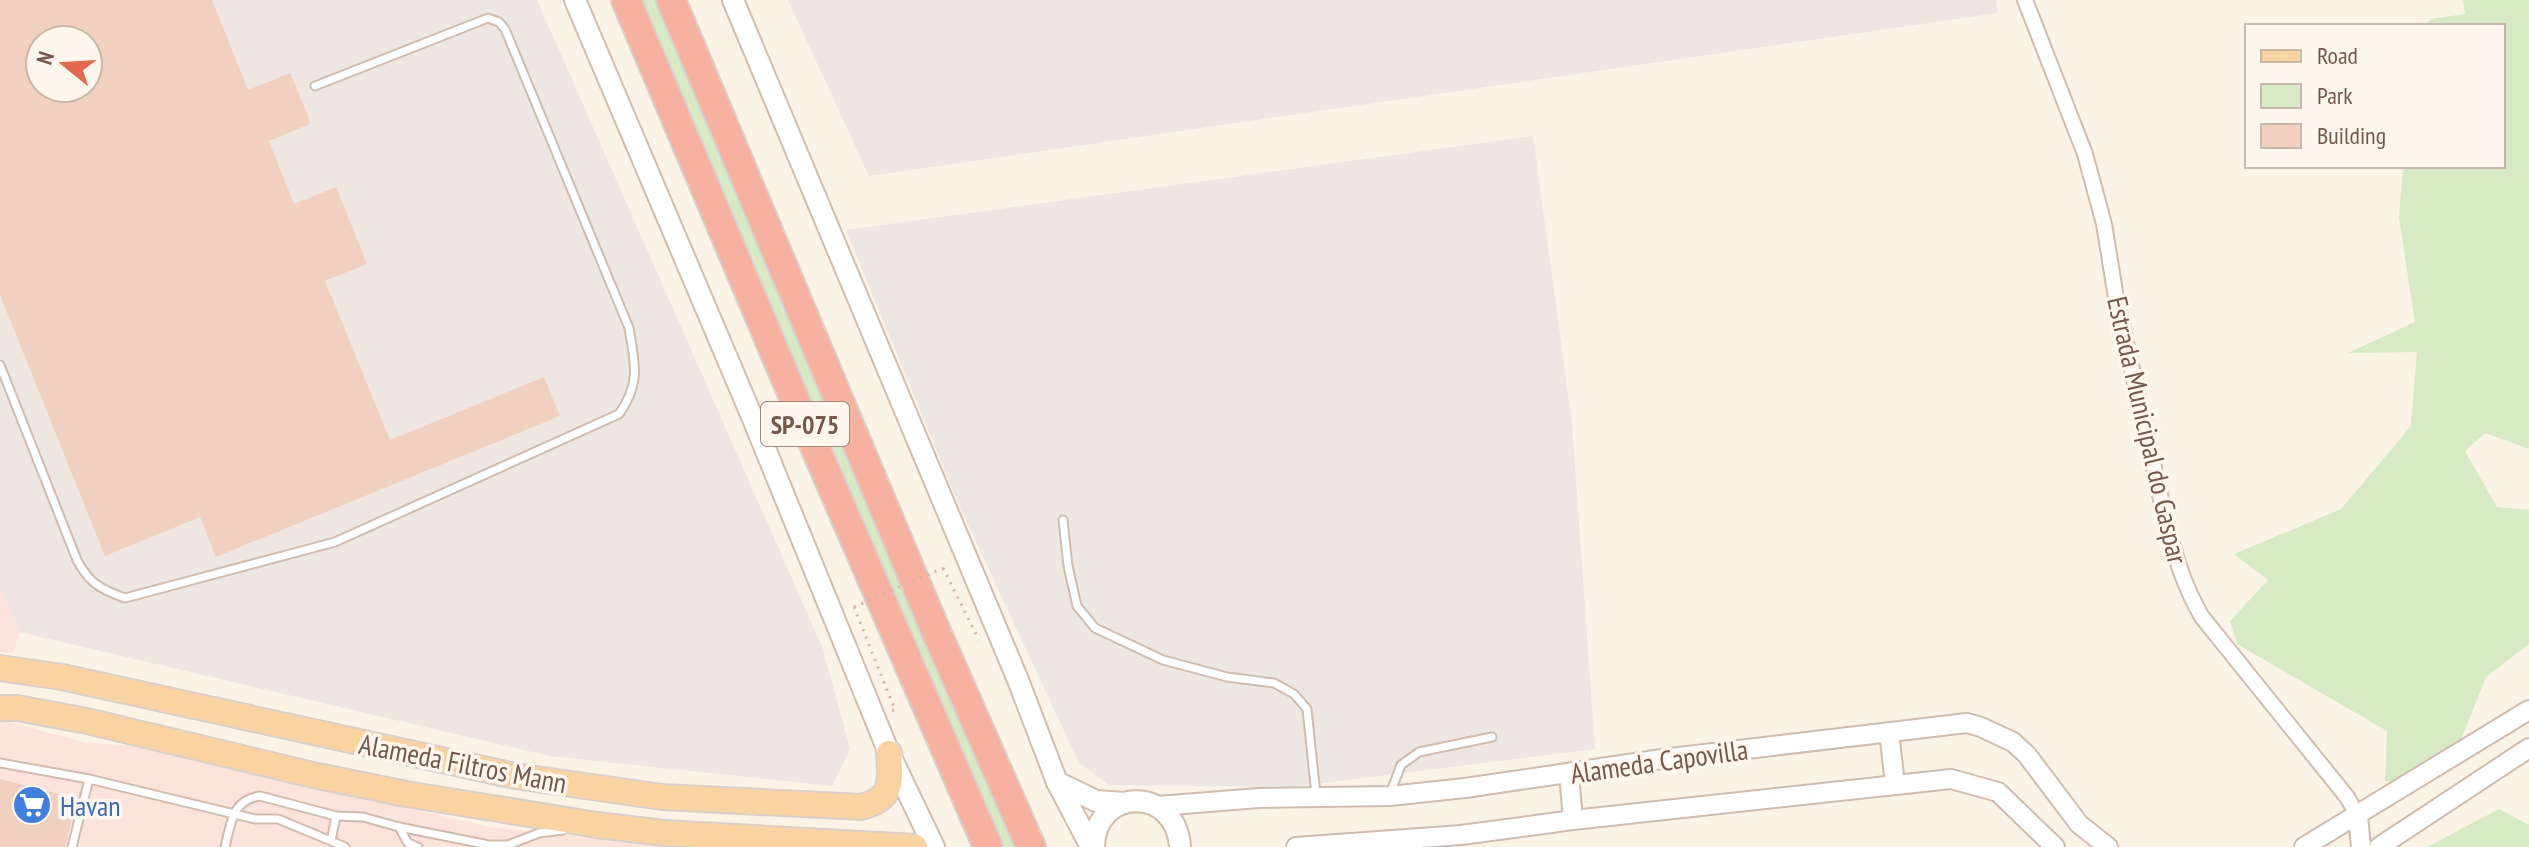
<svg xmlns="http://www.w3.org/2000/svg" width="2529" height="847" font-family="'PT Sans Narrow',sans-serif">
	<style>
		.commercial { fill: #fce3db }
		.industrial { fill: #ede6e1; fill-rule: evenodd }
		.green { fill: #d6eac5 }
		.building { fill: #f2d0bf; fill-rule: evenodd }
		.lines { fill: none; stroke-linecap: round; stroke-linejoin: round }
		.service-casing { stroke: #d0bcaf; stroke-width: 11 }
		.minor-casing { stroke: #d0bcaf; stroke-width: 18 }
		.tertiary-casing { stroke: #d0bcaf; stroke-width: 22 }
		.secondary-casing { stroke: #d3bcad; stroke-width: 24 }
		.primary-casing { stroke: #d9d0cd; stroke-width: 28 }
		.motorway-casing { stroke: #d9d0cd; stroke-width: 32 }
		.path { stroke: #d7b3a1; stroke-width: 3; stroke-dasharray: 2 6; stroke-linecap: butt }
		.service { stroke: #fff; stroke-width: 7 }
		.minor { stroke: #fff; stroke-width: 14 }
		.tertiary { stroke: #fff; stroke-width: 18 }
		.secondary { stroke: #fff; stroke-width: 20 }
		.primary { stroke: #fad4a0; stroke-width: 24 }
		.motorway { stroke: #f6b19f; stroke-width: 28 }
		.path-bridge { stroke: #d7b3a1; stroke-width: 3; stroke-dasharray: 2 6; stroke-linecap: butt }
		.labels { text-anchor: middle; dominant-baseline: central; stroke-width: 7; stroke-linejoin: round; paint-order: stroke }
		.shield { fill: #fff7ee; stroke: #9f887c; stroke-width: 2 }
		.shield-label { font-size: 26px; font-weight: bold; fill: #76584b }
		.street-label { font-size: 28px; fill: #76584b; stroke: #fff7ee }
		.shop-label { font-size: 28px; fill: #366cbe; stroke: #fff7ee; text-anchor: start }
	</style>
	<rect width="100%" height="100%" fill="#fcf3e7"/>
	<!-- commercial -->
	<g class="commercial">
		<polygon points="0,588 19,632 14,652 0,652"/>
		<polygon points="0,719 86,743 141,746 490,827 676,847 0,847"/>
	</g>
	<!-- industrial -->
	<g class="industrial">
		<path d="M0,0H537L823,649L850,749L832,786L550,756L19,632L0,588ZM40,40H88V88H40Z"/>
		<polygon points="788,0 1996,0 1998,13 869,176"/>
		<polygon points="1533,136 1572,424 1595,749 1290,787 1109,785 1079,763 958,503 846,230"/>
	</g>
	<!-- green -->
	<g class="green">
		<polygon points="639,0 662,0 1021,847 999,847"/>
		<polygon points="2463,0 2529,0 2529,449 2485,433 2465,451 2497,507 2529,510 2529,644 2486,677 2451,765 2423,782 2385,781 2387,731 2237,644 2230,621 2268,580 2234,554 2341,509 2411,426 2417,352 2348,353 2415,322 2399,218 2403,166 2503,166 2503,26 2426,26 2431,19 2465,14"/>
		<polygon points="2499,809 2529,825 2529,847 2427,847"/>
	</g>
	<!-- building -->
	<g class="building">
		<path d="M0,0H212L248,90L290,73L308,116L310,124L269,141L294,204L336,187L367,264L325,281L390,440L544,377L560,416L216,557L200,517L105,556L0,295ZM40,40H88V88H40Z"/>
		<polygon points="0,779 67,796 62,815 72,818 65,847 0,847"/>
	</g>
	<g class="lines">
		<!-- service casing -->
		<g class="service-casing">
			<g id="service">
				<path d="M0,365L77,560C89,583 100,589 125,598L335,542L619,414C641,383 635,364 629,328L505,29L499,22L488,18L315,86"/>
				<polyline points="1063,520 1068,566 1077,606 1095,628 1163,660 1227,677 1274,683 1294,694 1307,709 1316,795"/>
				<polyline points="0,763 89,779 255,819 278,819 331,841"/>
				<polyline points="1390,794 1401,765 1419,752 1492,737"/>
				<polyline points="336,816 331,841 345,847"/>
				<polyline points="399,827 408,843 418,847"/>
				<polyline points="72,847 89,779"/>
				<path d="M225,847C231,823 232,800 260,796L336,816L363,817L399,827L489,845H508L539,833L563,830"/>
			</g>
		</g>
		<!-- minor casing -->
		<g class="minor-casing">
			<path id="minor" d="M2025,0L2085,154L2104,224L2116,298L2167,526C2176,559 2185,588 2202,617L2347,797L2358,816"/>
		</g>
		<!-- tertiary casing -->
		<g class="tertiary-casing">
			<g id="tertiary">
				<polyline points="1889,732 1895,784"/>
				<polyline points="1569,773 1573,820"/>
				<polyline points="1158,806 1259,798 1390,796 1465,788 1662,759 1967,723 1981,727 2013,742 2027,755 2079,824 2108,847"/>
				<polyline points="2358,816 2361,847"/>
				<polyline points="1296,847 1461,835 1573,820 1951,779 1998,792 2055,847"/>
				<polyline points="2304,847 2529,710"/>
				<polyline points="2379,847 2529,748"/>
			</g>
		</g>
		<!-- secondary casing -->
		<g class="secondary-casing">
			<g id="secondary">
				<polyline points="575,0 753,419 889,753 934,847"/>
				<polyline points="733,0 1018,680 1057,782 1091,847"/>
				<polyline points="1057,782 1096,801 1124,803"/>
				<path d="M1094,847C1095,787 1176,785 1180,847"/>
			</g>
		</g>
		<!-- primary casing -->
		<g class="primary-casing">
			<g id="primary">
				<path d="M0,668L62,677L515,776L662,797L861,807C894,799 891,781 889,753"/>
				<polyline points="0,708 17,708 87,721 313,775 406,794 597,825 665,833 915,847"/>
			</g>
		</g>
		<!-- motorway casing -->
		<g class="motorway-casing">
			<g id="motorway">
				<polyline points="626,0 805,424 988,847"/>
				<polyline points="671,0 935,629 1031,847"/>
			</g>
		</g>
		<!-- path -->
		<g class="path">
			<polyline points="943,568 979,640"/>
			<polyline points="854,607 895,710 891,711"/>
		</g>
		<!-- service -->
		<use href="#service" class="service"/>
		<!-- minor -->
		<use href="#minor" class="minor"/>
		<!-- tertiary -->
		<use href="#tertiary" class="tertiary"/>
		<!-- secondary -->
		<use href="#secondary" class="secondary"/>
		<!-- primary -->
		<use href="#primary" class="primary"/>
		<!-- motorway -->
		<use href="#motorway" class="motorway"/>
		<!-- path-bridge -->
		<polyline class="path-bridge" points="854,607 943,568"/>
	</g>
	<!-- icons -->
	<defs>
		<g id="supermarket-disc" transform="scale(2)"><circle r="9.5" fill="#3f7fe0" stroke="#fff7ee"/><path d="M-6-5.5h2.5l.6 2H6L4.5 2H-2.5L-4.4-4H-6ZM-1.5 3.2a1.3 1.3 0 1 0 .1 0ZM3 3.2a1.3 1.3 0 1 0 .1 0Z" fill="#fff"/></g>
	</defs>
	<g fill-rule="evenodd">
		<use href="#supermarket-disc" x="32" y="805"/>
	</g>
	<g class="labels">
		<!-- shield labels -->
		<rect class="shield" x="761" y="402" width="88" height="44" rx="6"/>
		<g class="shield-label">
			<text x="805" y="424">SP-075</text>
		</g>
		<!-- street labels -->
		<g class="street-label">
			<text transform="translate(2148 430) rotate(77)">Estrada Municipal do Gaspar</text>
			<text transform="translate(1659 761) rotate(-8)">Alameda Capovilla</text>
			<text transform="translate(463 763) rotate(11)">Alameda Filtros Mann</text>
		</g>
		<!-- shop labels -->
		<g class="shop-label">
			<text x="60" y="805">Havan</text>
		</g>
	</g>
	<!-- legend -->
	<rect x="2245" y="24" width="260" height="144" fill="#fff7ee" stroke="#c8b7ad" stroke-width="2"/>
	<rect x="2261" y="50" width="40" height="12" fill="#fad4a0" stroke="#c8b7ad" stroke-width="2"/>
	<text x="2317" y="64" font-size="24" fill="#76584b">Road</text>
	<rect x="2261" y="84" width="40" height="24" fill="#d6eac5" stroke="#c8b7ad" stroke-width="2"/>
	<text x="2317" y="104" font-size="24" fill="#76584b">Park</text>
	<rect x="2261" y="124" width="40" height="24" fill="#f2d0bf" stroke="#c8b7ad" stroke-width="2"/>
	<text x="2317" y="144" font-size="24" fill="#76584b">Building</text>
	<!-- north arrow -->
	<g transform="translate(64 64) rotate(288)"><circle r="38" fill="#fff7ee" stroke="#c8b7ad" stroke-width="2"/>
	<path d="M0-6L14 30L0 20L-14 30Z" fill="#e5674d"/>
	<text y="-12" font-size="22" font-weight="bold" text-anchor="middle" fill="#76584b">N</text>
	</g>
</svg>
